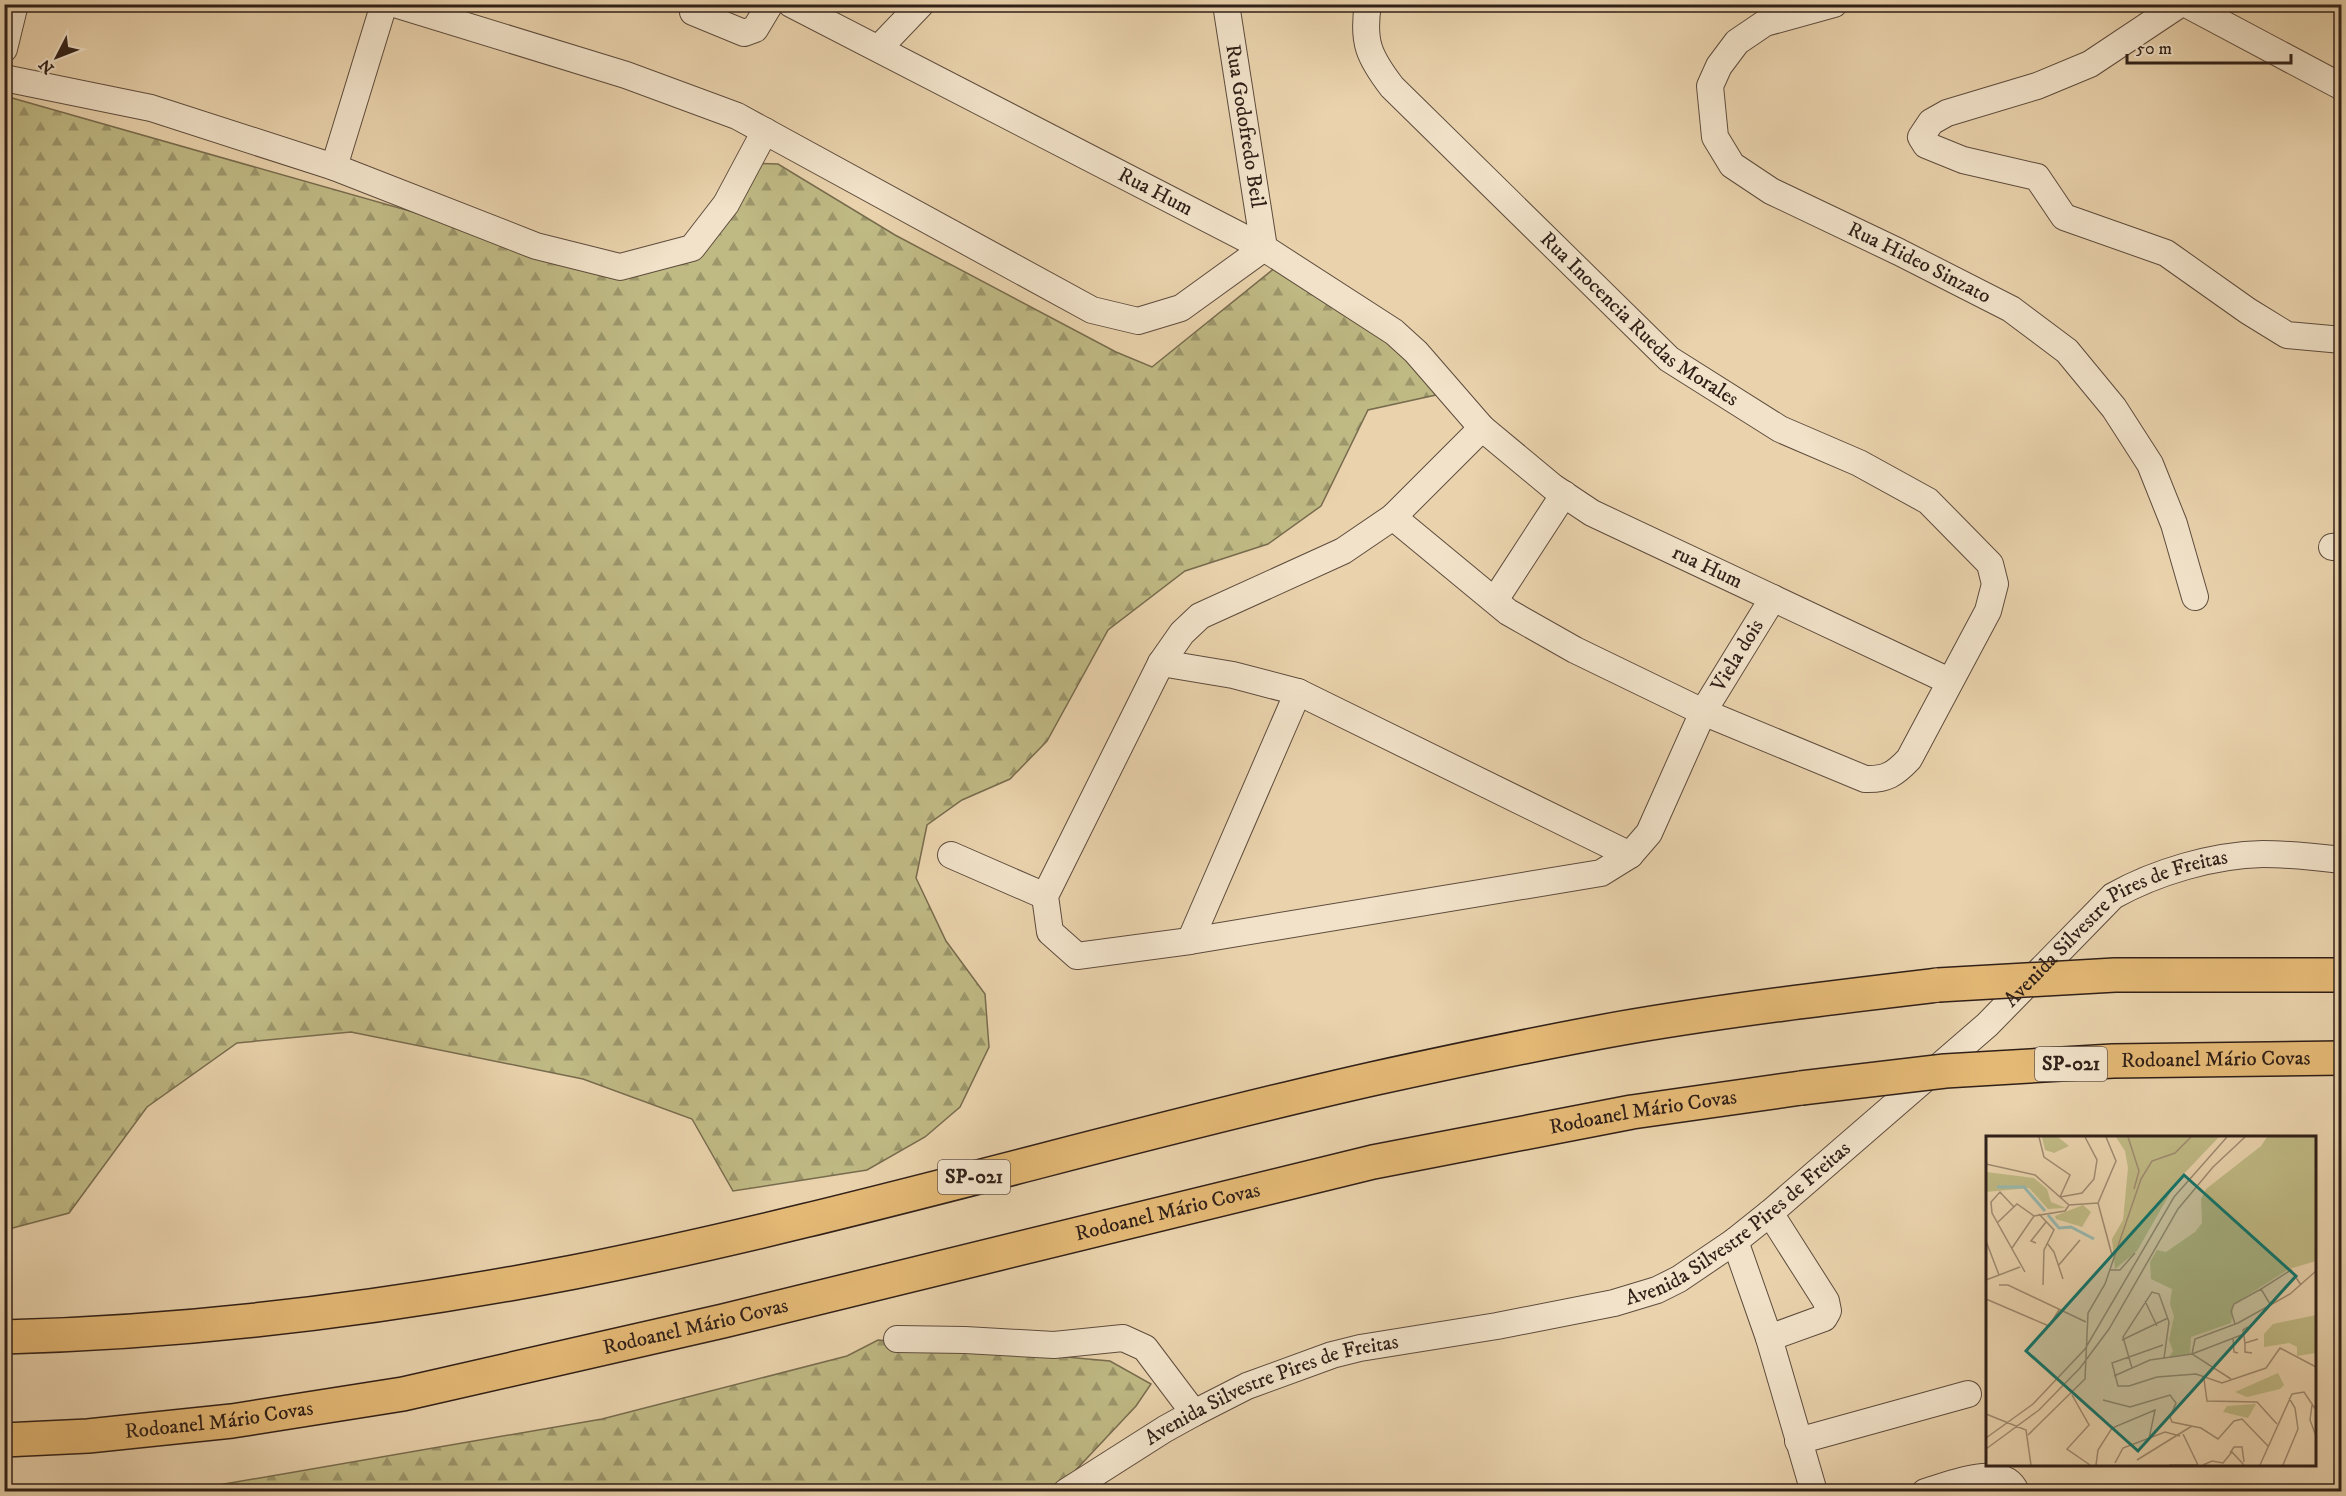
<svg xmlns="http://www.w3.org/2000/svg" width="2346" height="1496" font-family="'IM FELL DW Pica',serif">
	<style>
		.forest { fill: url(#forest-firs); stroke: #786c4e; stroke-width: 1.5 }
		.lines { fill: none; stroke-linecap: round; stroke-linejoin: round }
		.minor-casing { stroke: #5e4c3d; stroke-width: 28 }
		.highway-casing { stroke: #302018; stroke-width: 36 }
		.minor { stroke: #f1e2c9; stroke-width: 26 }
		.highway { stroke: #e4b976; stroke-width: 33 }
		.highway-bridge-casing { stroke: #302018; stroke-width: 36; stroke-linecap: butt }
		.highway-bridge { stroke: #e4b976; stroke-width: 33 }
		.labels { text-anchor: middle; dominant-baseline: central; stroke-width: 4.5; stroke-linejoin: round; paint-order: stroke }
		.shield { fill: #f1e2c9; stroke: #6a5a4d; stroke-width: 1.5 }
		.shield-label { font-size: 20px; font-weight: bold; fill: #302018 }
		.street-label { font-size: 21px; fill: #302018; stroke: #f1e2c9 }
		.inset-river { fill: none; stroke: #97b7ae; stroke-width: 3 }
		.inset-road { fill: none; stroke: #9f8b71; stroke-width: 1.5 }
		.view { fill: #0f766e; fill-opacity: 0.15; stroke: #0f766e; stroke-width: 3 }
		.inset-edge { fill: none; stroke: #302018; stroke-width: 3 }
	</style>
	<defs>
		<pattern id="forest-firs" width="22" height="20" patternUnits="userSpaceOnUse" patternTransform="scale(1.5)"><rect width="22" height="20" fill="#bfb984"/><path d="M5 1l3.5 6h-7zM16 11l3.5 6h-7z" fill="#9c966b"/></pattern>
	</defs>
	<rect width="100%" height="100%" fill="#e9d2ac"/>
	<filter id="stains"><feTurbulence type="fractalNoise" baseFrequency=".00333" numOctaves="4"/><feColorMatrix values="0 0 0 0 .2 0 0 0 0 .09 0 0 0 0 .02 0 0 0 .5 -.17"/></filter>
	<radialGradient id="worn" r=".72"><stop offset=".6" stop-color="#630" stop-opacity="0"/><stop offset="1" stop-color="#630" stop-opacity=".3"/></radialGradient>
	<!-- forest -->
	<g class="forest">
		<polygon points="5,96 522,243 620,267 692,248 748,163 778,164 895,235 1116,352 1152,367 1281,263 1391,335 1445,393 1368,410 1321,506 1268,544 1185,571 1108,630 1047,741 1010,779 962,800 927,825 916,878 946,941 985,994 989,1047 960,1107 925,1137 867,1170 733,1191 692,1119 583,1079 351,1032 237,1043 147,1107 69,1213 5,1230"/>
		<polygon points="878,1340 1110,1361 1151,1384 1136,1406 1056,1491 178,1492 602,1419 847,1356"/>
	</g>
	<g class="lines">
		<!-- minor casing -->
		<g class="minor-casing">
			<g id="minor">
				<polyline points="395,4 626,75 737,116 1092,310 1138,321 1181,308 1264,248 1226,4"/>
				<path id="s1" d="M791,4L1264,248L1394,332L1416,352L1482,428L1553,487L1592,513L1949,681"/>
				<path id="s2" d="M1368,4C1362,42 1369,57 1392,87L1669,359L1780,429L1859,463L1928,501L1990,564L1995,584L1988,611L1909,759C1895,774 1886,780 1865,779L1703,712L1575,650L1508,612L1393,517"/>
				<path id="s3" d="M1834,4L1765,23L1737,42L1719,66L1710,86L1715,137L1732,165L1771,191L1899,252L2011,309L2067,351L2114,408L2150,464L2174,524L2195,597"/>
				<polyline points="2180,4 2090,64 2037,86 1947,113 1931,122 1921,137 1926,145 1963,160 2037,177 2064,217 2166,253 2248,311 2287,335 2342,340"/>
				<polyline points="2186,4 2342,87"/>
				<polyline points="693,12 744,33 755,29 770,4"/>
				<polyline points="879,48 921,4"/>
				<polyline points="4,49 15,4"/>
				<polyline points="4,78 151,108 334,167 384,4"/>
				<polyline points="334,167 536,246 620,267 692,248 726,204 765,131"/>
				<path id="s4" d="M1482,428L1393,517L1343,551L1200,616L1182,633L1161,663L1045,896L1050,932L1077,956L1190,941L1601,873L1630,855L1649,833L1703,712L1773,598"/>
				<polyline points="2332,547 2342,546"/>
				<polyline points="1495,600 1564,494"/>
				<polyline points="1161,663 1233,675 1298,692 1630,855"/>
				<polyline points="951,855 1045,896"/>
				<polyline points="1190,941 1298,692"/>
				<polyline points="1735,1241 1769,1338 1814,1492"/>
				<polyline points="1769,1338 1824,1318 1828,1311 1826,1301 1770,1213"/>
				<polyline points="897,1339 965,1340 1054,1345 1123,1338 1145,1348 1194,1413"/>
				<polyline points="1798,1441 1968,1394"/>
				<path id="s5" d="M1066,1492L1165,1429L1194,1413L1247,1386L1332,1355L1360,1348L1497,1326L1614,1303L1657,1290L1679,1279L1735,1241L1770,1213L1987,1025L2113,896C2156,872 2213,855 2263,854C2289,854 2316,857 2342,860"/>
				<path d="M1925,1492C1947,1486 2004,1461 2016,1492"/>
			</g>
		</g>
		<!-- highway casing -->
		<g class="highway-casing">
			<g id="highway">
				<path d="M4,1337C195,1332 387,1308 574,1272C843,1219 1106,1139 1372,1079C1459,1060 1547,1041 1634,1026C1735,1009 1837,997 1938,985"/>
				<path id="s6" d="M4,1440L88,1436L232,1421L403,1394L723,1321L1373,1162L1632,1112L1801,1088"/>
			</g>
		</g>
		<!-- minor -->
		<use href="#minor" class="minor"/>
		<!-- highway -->
		<use href="#highway" class="highway"/>
		<!-- highway-bridge casing -->
		<g class="highway-bridge-casing">
			<g id="highway-bridge">
				<polyline points="1938,985 2115,975 2342,975"/>
				<path id="s7" d="M1801,1088L1945,1071L2113,1061L2342,1058"/>
			</g>
		</g>
		<!-- highway-bridge -->
		<use href="#highway-bridge" class="highway-bridge"/>
	</g>
	<g class="labels">
		<!-- shield labels -->
		<g class="shield">
			<rect x="2035" y="1047" width="72" height="34" rx="4.5"/>
			<rect x="938" y="1160" width="72" height="34" rx="4.5"/>
		</g>
		<g class="shield-label">
			<text x="2071" y="1064">SP-021</text>
			<text x="974" y="1177">SP-021</text>
		</g>
		<!-- street labels -->
		<g class="street-label">
			<text transform="translate(1245 126) rotate(81)">Rua Godofredo Beil</text>
			<text stroke="none"><textPath href="#s1" startOffset="410">Rua Hum</textPath></text>
			<text stroke="none"><textPath href="#s3" startOffset="453">Rua Hideo Sinzato</textPath></text>
			<text stroke="none"><textPath href="#s2" startOffset="430">Rua Inocencia Ruedas Morales</textPath></text>
			<text stroke="none"><textPath href="#s1" startOffset="1084">rua Hum</textPath></text>
			<text stroke="none"><textPath href="#s4" startOffset="1530">Viela dois</textPath></text>
			<text stroke="none"><textPath href="#s5" startOffset="1222">Avenida Silvestre Pires de Freitas</textPath></text>
			<text stroke="none"><textPath href="#s7" startOffset="416">Rodoanel Mário Covas</textPath></text>
			<text stroke="none"><textPath href="#s6" startOffset="1674">Rodoanel Mário Covas</textPath></text>
			<text stroke="none"><textPath href="#s6" startOffset="1188">Rodoanel Mário Covas</textPath></text>
			<text stroke="none"><textPath href="#s5" startOffset="736">Avenida Silvestre Pires de Freitas</textPath></text>
			<text stroke="none"><textPath href="#s6" startOffset="702">Rodoanel Mário Covas</textPath></text>
			<text stroke="none"><textPath href="#s5" startOffset="232">Avenida Silvestre Pires de Freitas</textPath></text>
			<text stroke="none"><textPath href="#s6" startOffset="216">Rodoanel Mário Covas</textPath></text>
		</g>
	</g>
	<!-- overview -->
	<g transform="translate(1986 1136)">
		<rect width="330" height="330" fill="#e9d2ac"/>
		<path d="M56,1H72L83,10L68,17L59,14ZM130,1H233L191,45L151,115L129,133L126,103L137,84L142,32L139,15ZM281,1H330V125L303,133L248,168L245,187L205,201L204,218L183,221L187,215L183,204L188,180L184,168L186,153L165,143L164,126L171,114L180,116L209,96L216,87L215,63L220,53L275,10ZM0,36L48,42L61,53L65,66L80,72L62,73L43,52L0,56ZM97,69L105,76L96,91L70,83L69,80ZM330,179V217L311,220V211L303,207L278,211V198L287,188ZM292,237L298,249L294,253L261,261L249,256ZM270,268L262,282L237,276L241,270Z" fill="#bfb984"/>
		<path class="inset-river" d="M11,51H38L59,75M62,79L73,92L85,91L108,103"/>
		<path class="inset-road" d="M53,1L58,21L84,39L74,61M120,1L130,25L112,67L126,119M142,1L153,35L148,53M0,28L49,39L83,69L112,67M74,61L96,57L108,43L111,24L99,1M28,71L14,56L5,66L6,77L39,136M53,78L68,94L58,114L57,149M11,87L31,68L48,80M0,105L13,139M50,107L45,105L60,86M61,107L68,116L77,143M26,112L48,80L79,75L83,69M72,130L94,104M124,134H134L149,117M0,144L34,131M13,149H22L100,186M0,163L63,190L73,174M159,165L171,190M284,168L275,153L305,134L315,149M249,188L245,175L248,168L275,153M247,202L248,216L252,217M136,204L182,182M259,207L257,194L262,191M177,209L126,227L132,250H143L171,241L210,238L236,247L280,232L294,212L330,231M266,217L259,216V207L272,203M146,232L137,201L166,156L173,158L183,186L178,222M128,240L164,224L206,218L258,198M218,243L221,265L271,266L291,288M245,243L206,218L209,203L252,187L304,158L330,135M86,259L103,289L81,313L104,329M117,264L144,271L184,259L190,267L184,281L186,286L215,292L232,303L248,285L256,283L282,310M326,269L324,284L330,300M0,278L40,294L45,329M197,298L212,329M42,299L99,243L102,177L119,148L155,43L166,25L189,17L205,1M0,302L47,268L99,213L188,61L241,1M0,313L53,274L94,232L123,193L192,73L227,31L259,1M244,317L248,311H256L258,326M151,324L206,290M129,327L137,312L179,296L194,300M110,329L112,314L126,292L169,274L163,303M183,329H211M217,329L226,325L237,327L246,316L258,329M274,329L306,258L318,256L330,274M297,329L312,293L309,272L303,262"/>
		<path class="view" d="M198,39L310,140L152,315L40,215Z"/>
		<rect width="330" height="330" class="inset-edge"/>
	</g>
	<!-- margin -->
	<rect width="2346" height="1496" fill="none" stroke="#e9d2ac" stroke-width="24"/>
	<rect x="6" y="6" width="2334" height="1484" fill="none" stroke="#302018" stroke-width="3"/>
	<rect x="12" y="12" width="2322" height="1472" fill="none" stroke="#302018" stroke-width="1.5"/>
	<!-- north arrow -->
	<g transform="translate(57 57) rotate(228)" stroke="#f1e2c9" stroke-width="4.5" paint-order="stroke">
	<path d="M0-4.5L10 22L0 15L-10 22Z" fill="#302018"/>
	<text y="-9" font-size="16" font-weight="bold" text-anchor="middle" fill="#302018">N</text>
	</g>
	<!-- scale -->
	<path d="M2127 54v9h164v-9" fill="none" stroke="#302018" stroke-width="3"/>
	<text x="2136" y="54" font-size="18" fill="#302018" stroke="#f1e2c9" stroke-width="4.5" paint-order="stroke">50 m</text>
	<rect width="100%" height="100%" filter="url(#stains)"/>
	<rect width="100%" height="100%" fill="url(#worn)"/>
</svg>
